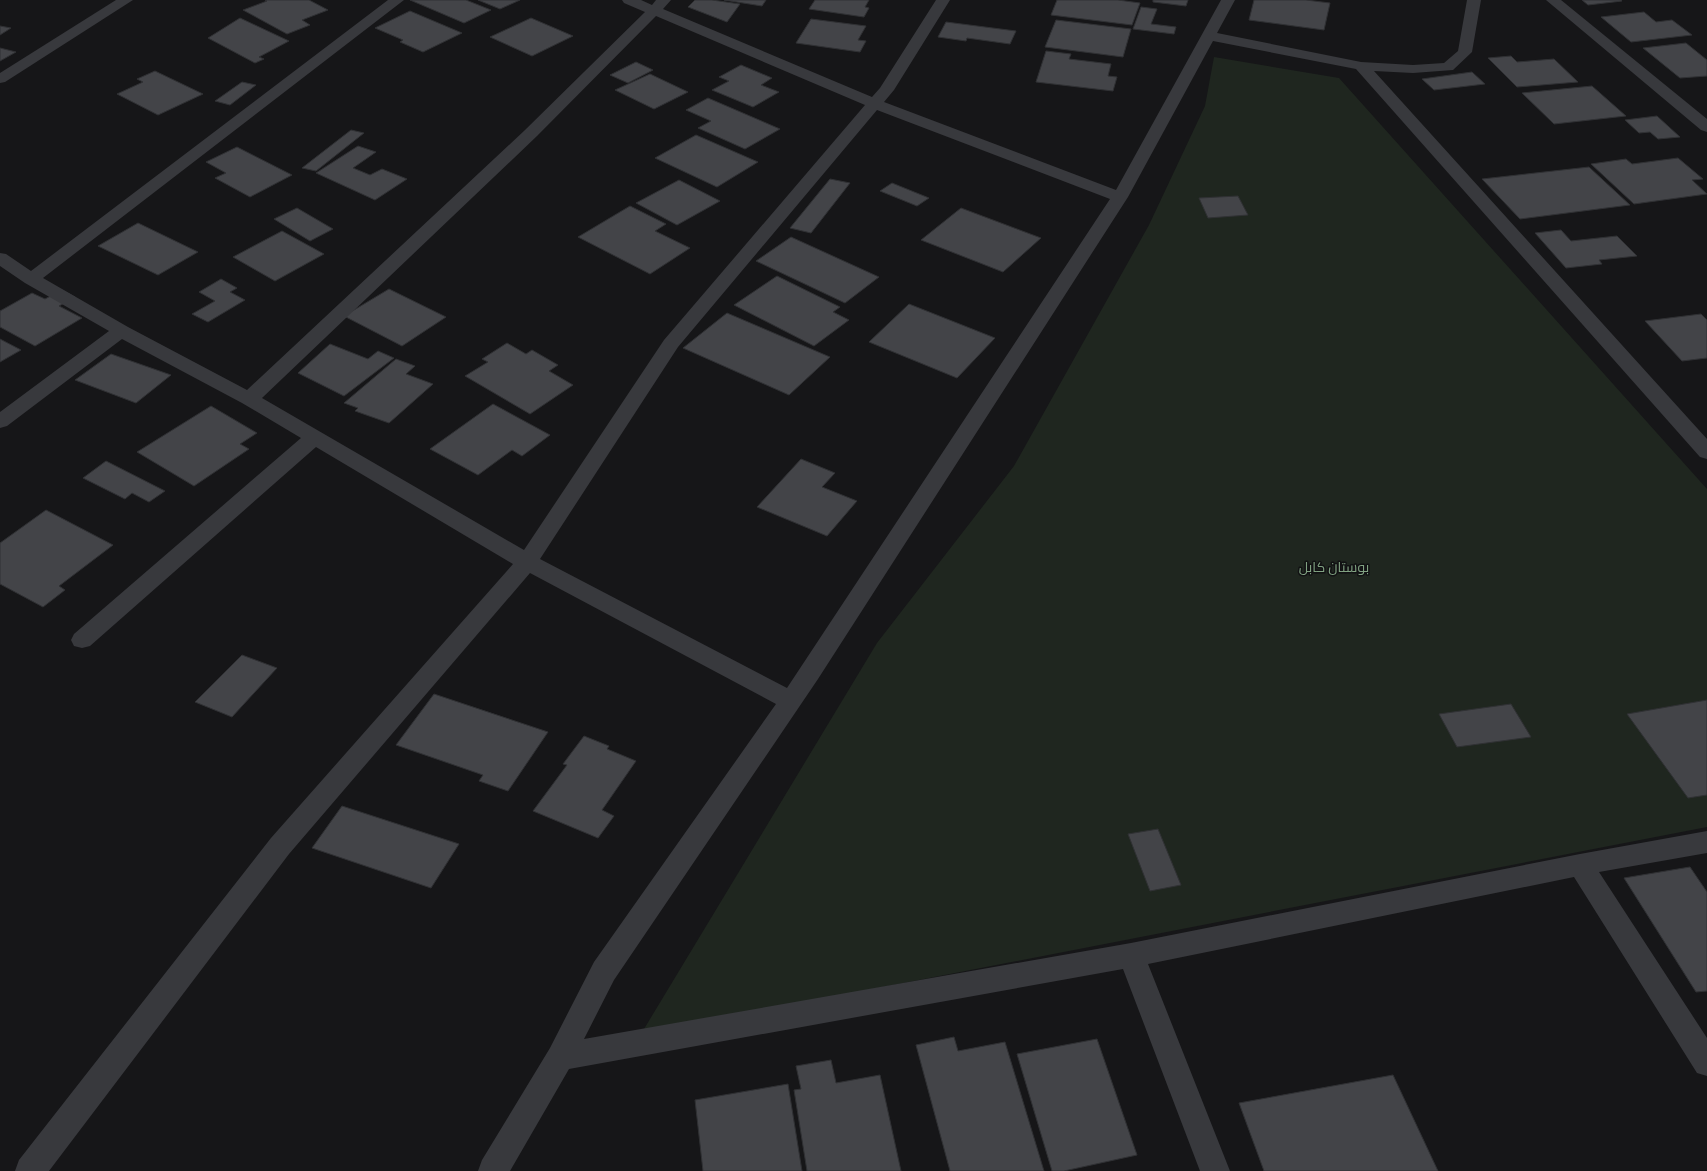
<svg xmlns="http://www.w3.org/2000/svg" width="1707" height="1171" font-family="'Exo 2',Cairo,sans-serif">
	<style>
		.green { fill: #1f261f }
		.building { fill: #434448; stroke: #303134 }
		.lines { fill: none; stroke-linecap: round; stroke-linejoin: round }
		.minor { fill: #38393d; fill-rule: evenodd }
		.labels { text-anchor: middle; dominant-baseline: central; stroke-width: 3; stroke-linejoin: round; paint-order: stroke }
		.park-label { font-size: 14px; fill: #81a282; stroke: #111113 }
	</style>
	<rect width="100%" height="100%" fill="#161618"/>
	<!-- green -->
	<polygon class="green" points="1214,57 1339,78 1707,489 1707,827 641,1034 877,643 1014,466 1149,225 1205,106"/>
	<!-- building -->
	<g class="building">
		<polygon points="265,0 309,0 328,10 302,20 310,25 287,34 243,10 267,1"/>
		<polygon points="410,0 466,0 491,10 464,23"/>
		<polygon points="478,0 520,0 500,9"/>
		<polygon points="695,0 712,0 740,4 727,22 688,7"/>
		<polygon points="724,0 766,0 762,6"/>
		<polygon points="815,0 869,0 865,7 869,8 864,17 809,9"/>
		<polygon points="1057,0 1118,0 1140,3 1132,25 1051,15"/>
		<polygon points="1153,0 1188,0 1186,6 1153,2"/>
		<polygon points="1254,0 1306,0 1330,3 1324,30 1249,20"/>
		<polygon points="1582,0 1621,0 1622,1 1588,5"/>
		<polygon points="1141,7 1157,9 1151,24 1176,27 1174,34 1133,29"/>
		<polygon points="410,11 462,33 423,52 400,42 403,40 375,28"/>
		<polygon points="1644,12 1656,22 1672,20 1692,35 1631,42 1601,17"/>
		<polygon points="240,18 289,41 259,57 264,59 255,63 208,38"/>
		<polygon points="531,18 573,36 532,56 490,37"/>
		<polygon points="811,19 866,26 858,40 866,41 860,52 796,43"/>
		<polygon points="1056,20 1131,29 1123,57 1045,47"/>
		<polygon points="946,22 1016,31 1010,44 967,38 966,41 938,37"/>
		<polygon points="0,26 11,28 0,35"/>
		<polygon points="1686,43 1707,60 1707,76 1680,78 1643,48"/>
		<polygon points="0,48 16,52 0,61"/>
		<polygon points="1046,51 1071,54 1069,59 1111,64 1108,76 1117,77 1113,91 1036,82"/>
		<polygon points="1511,56 1517,62 1554,59 1578,82 1517,87 1488,58"/>
		<polygon points="636,62 653,70 628,83 610,75"/>
		<polygon points="741,65 772,78 761,85 779,92 753,107 712,90 729,81 719,77"/>
		<polygon points="155,71 203,94 158,115 117,94 143,82 137,79"/>
		<polygon points="1472,72 1485,84 1434,90 1422,79"/>
		<polygon points="650,74 688,92 654,109 615,90"/>
		<polygon points="242,82 256,85 230,105 215,101"/>
		<polygon points="1592,86 1626,116 1554,124 1522,93"/>
		<polygon points="708,98 780,129 745,149 698,128 711,121 686,110"/>
		<polygon points="1657,116 1680,137 1658,139 1650,132 1639,133 1625,120"/>
		<polygon points="351,130 364,133 316,171 302,168"/>
		<polygon points="696,135 758,162 717,187 655,158"/>
		<polygon points="358,146 376,152 353,168 370,175 382,169 407,179 375,200 316,173"/>
		<polygon points="237,147 292,175 250,197 215,178 226,173 206,162"/>
		<polygon points="1678,158 1703,179 1692,180 1707,194 1634,204 1591,164 1626,159 1632,164"/>
		<polygon points="1589,167 1630,205 1520,219 1482,179"/>
		<polygon points="830,179 850,183 811,233 790,228"/>
		<polygon points="679,180 720,201 677,225 636,203"/>
		<polygon points="892,183 929,198 917,206 880,191"/>
		<polygon points="1238,196 1248,215 1208,218 1199,198"/>
		<polygon points="630,206 666,224 655,231 690,248 650,274 578,237"/>
		<polygon points="297,208 333,229 310,241 274,219"/>
		<polygon points="961,208 1041,238 1003,272 921,240"/>
		<polygon points="138,223 198,252 158,275 98,246"/>
		<polygon points="1561,230 1571,241 1617,236 1637,256 1599,260 1602,264 1566,268 1535,233"/>
		<polygon points="282,231 324,254 275,281 233,257"/>
		<polygon points="791,237 879,277 845,303 756,261"/>
		<polygon points="777,276 840,307 833,312 849,320 814,346 734,305"/>
		<polygon points="221,279 237,288 230,292 245,300 208,322 192,314 215,301 199,292"/>
		<polygon points="389,289 446,317 402,346 344,316"/>
		<polygon points="62,290 75,297 59,306 82,318 35,346 0,327 0,311 32,293 45,299"/>
		<polygon points="909,304 995,338 957,378 869,342"/>
		<polygon points="727,313 830,357 789,395 683,348"/>
		<polygon points="1701,314 1707,320 1707,358 1682,361 1645,321"/>
		<polygon points="0,339 21,350 0,362"/>
		<polygon points="507,343 526,354 532,350 558,365 549,371 573,385 530,414 465,376 488,362 482,359"/>
		<polygon points="330,344 368,359 378,351 394,358 344,396 298,373"/>
		<polygon points="111,354 171,375 136,403 75,380"/>
		<polygon points="396,359 415,366 406,374 433,384 389,423 355,411 358,408 344,403"/>
		<polygon points="493,404 550,435 522,456 512,450 478,475 430,449"/>
		<polygon points="211,406 257,433 240,444 249,449 194,486 137,452"/>
		<polygon points="801,459 835,473 822,487 857,501 827,536 757,507"/>
		<polygon points="106,461 165,491 149,502 132,493 125,499 83,478"/>
		<polygon points="46,510 113,545 59,586 65,590 43,607 0,584 0,543"/>
		<polygon points="242,655 277,668 232,717 195,702"/>
		<polygon points="434,694 548,732 508,791 479,781 483,775 396,745"/>
		<polygon points="1707,700 1707,795 1688,798 1627,714"/>
		<polygon points="1511,704 1531,737 1457,747 1439,714"/>
		<polygon points="584,736 609,746 607,749 636,761 602,810 614,816 598,838 533,811 567,765 563,764"/>
		<polygon points="342,806 459,844 431,888 312,848"/>
		<polygon points="1158,829 1181,885 1150,891 1128,834"/>
		<polygon points="1690,867 1707,892 1707,991 1696,992 1624,878"/>
		<polygon points="954,1037 958,1051 1005,1042 1044,1171 950,1171 916,1045"/>
		<polygon points="1097,1039 1137,1155 1064,1171 1052,1171 1017,1054"/>
		<polygon points="831,1060 836,1083 880,1075 901,1171 807,1171 794,1090 801,1089 796,1066"/>
		<polygon points="1393,1075 1438,1171 1264,1171 1239,1103"/>
		<polygon points="788,1084 802,1171 703,1171 695,1100"/>
	</g>
	<g class="lines">
		<!-- minor -->
		<g class="minor">
			<polygon points="116,0 133,0 5,82 0,83 0,73"/>
			<path d="M388,0H404L43,278L128,327L247,390L525,130L645,12L624,3L622,0H641L652,5L656,0H671L663,9L872,97L880,88L936,0H950L894,90L884,102L1116,190L1221,0H1235L1217,33L1361,62L1413,65L1444,63L1458,51L1467,0H1481L1472,52L1453,70L1413,73L1374,71L1707,439V459L1700,457L1356,69L1213,41L1128,197L818,679L614,980L584,1039L1131,943L1580,854L1707,831V853L1599,872L1707,1038V1076L1697,1073L1574,877L1148,964L1230,1171H1200L1123,969L569,1069L510,1171H478L482,1160L550,1048L594,962L776,704L530,573L289,854L49,1171H15L19,1160L271,838L513,564L316,447L90,646L82,648L74,646L71,640L74,634L301,438L242,403L122,339L7,426L0,428V412L109,331L25,283L0,266V253L6,254L31,271ZM656,16L865,105L664,340L524,550L262,398L537,136ZM877,110L1110,199L787,688L540,559L678,347Z"/>
			<polygon points="1546,0 1561,0 1707,119 1707,132 1701,130"/>
		</g>
	</g>
	<g class="labels">
		<!-- park labels -->
		<g class="park-label">
			<text x="1334" y="566">بوستان کابل</text>
		</g>
	</g>
</svg>
